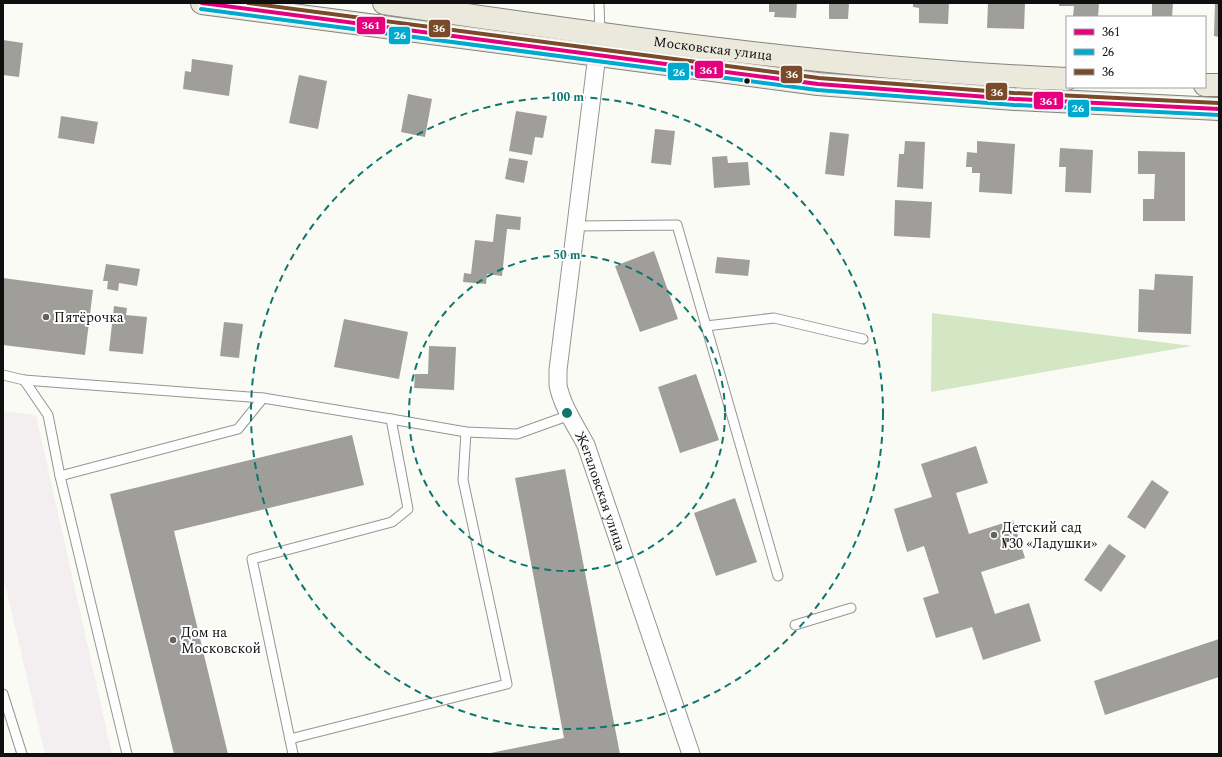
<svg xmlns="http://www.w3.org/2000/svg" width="1222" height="757" font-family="Spectral,serif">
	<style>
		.industrial { fill: #f3eff1 }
		.forest { fill: #d3e7c5 }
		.building { fill: #9f9e9a }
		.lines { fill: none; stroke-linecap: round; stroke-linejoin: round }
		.service-casing { stroke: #959593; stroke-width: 11 }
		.minor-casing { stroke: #959593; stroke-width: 19 }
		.primary-casing { stroke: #838380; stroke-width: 24 }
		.service { stroke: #fefefe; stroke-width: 9 }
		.minor { stroke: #fefefe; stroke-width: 17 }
		.primary { stroke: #ebe8dc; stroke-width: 22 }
		.bus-1-casing { stroke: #fff; stroke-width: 7 }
		.bus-2-casing { stroke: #fff; stroke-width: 7 }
		.bus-3-casing { stroke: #fff; stroke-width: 7 }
		.bus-1 { stroke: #e5007d; stroke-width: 4 }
		.bus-2 { stroke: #00a9ce; stroke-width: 4 }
		.bus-3 { stroke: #7a4b2a; stroke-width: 4 }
		.ring { fill: none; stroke: #0f766e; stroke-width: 2; stroke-dasharray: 7 5 }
		.bus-dot { fill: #0f0f0f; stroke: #fff; stroke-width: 1.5 }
		.poi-dot { fill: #626260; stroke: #fff; stroke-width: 1.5 }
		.labels { text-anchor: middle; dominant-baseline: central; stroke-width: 4; stroke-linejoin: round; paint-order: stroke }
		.street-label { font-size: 14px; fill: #0f0f0f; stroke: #fff }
		.poi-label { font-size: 14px; fill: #0f0f0f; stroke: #fff; text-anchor: start }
		.centre { fill: #0f766e; stroke: #fff; stroke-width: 2 }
		.ring-label { font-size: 12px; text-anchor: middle; font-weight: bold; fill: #0f766e; stroke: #fff; stroke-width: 4; stroke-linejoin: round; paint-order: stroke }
		.line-badge { stroke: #fff; stroke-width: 1.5 }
		.badge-label { font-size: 11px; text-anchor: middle; font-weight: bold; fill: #fff }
	</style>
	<rect width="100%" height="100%" fill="#fbfbf5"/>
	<!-- industrial -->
	<polygon class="industrial" points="3,411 36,415 112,754 45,754 3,576"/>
	<!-- forest -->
	<polygon class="forest" points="932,313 1192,346 931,392"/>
	<!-- building -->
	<g class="building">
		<polygon points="769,3 797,3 796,18 774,17 775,12 769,12"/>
		<polygon points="829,3 849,3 848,19 829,19"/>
		<polygon points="913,3 949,3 948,24 919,23 919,8 913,7"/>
		<polygon points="988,3 1025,3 1024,29 987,28"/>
		<polygon points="1059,3 1099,3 1098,17 1073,17 1074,6 1059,6"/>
		<polygon points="1152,3 1173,3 1172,17 1152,17"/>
		<polygon points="1215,3 1219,3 1219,37 1214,36"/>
		<polygon points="3,40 23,43 19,77 3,75"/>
		<polygon points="192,59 233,65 229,96 183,89 185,71 191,72"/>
		<polygon points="299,75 327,81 318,129 289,123"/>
		<polygon points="408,94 432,99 425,137 401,132"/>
		<polygon points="516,111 547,116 543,138 535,137 532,155 509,151"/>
		<polygon points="61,116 98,122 94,144 58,138"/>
		<polygon points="655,129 675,131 671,165 651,163"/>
		<polygon points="830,132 849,134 844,176 825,174"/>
		<polygon points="905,141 925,142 923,189 897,187 899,154 904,154"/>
		<polygon points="977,141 1015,144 1012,194 979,192 980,173 972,173 972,167 966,167 967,152 977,153"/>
		<polygon points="1060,148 1093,150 1091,193 1065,192 1066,167 1059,167"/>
		<polygon points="1138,151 1185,152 1185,221 1143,221 1143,199 1154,199 1155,174 1138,174"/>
		<polygon points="727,156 728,163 748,162 750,185 714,188 712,157"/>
		<polygon points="509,158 528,161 524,183 505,179"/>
		<polygon points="895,200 932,202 930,238 894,236"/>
		<polygon points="496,214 521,217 520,230 507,229 502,276 487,274 486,284 463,282 464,273 471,274 475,240 493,242"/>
		<polygon points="654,251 678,319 640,332 615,266"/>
		<polygon points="717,257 750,260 748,276 715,273"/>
		<polygon points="106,264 140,269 137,286 119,283 118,291 107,289 108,281 103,281"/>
		<polygon points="1155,274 1193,276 1191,334 1138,332 1139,289 1154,290"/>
		<polygon points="3,278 93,290 85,355 3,345"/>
		<polygon points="114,306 127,308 126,315 147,317 143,354 109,351"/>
		<polygon points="344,319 408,332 399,379 334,367"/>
		<polygon points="224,322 243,324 239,358 220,356"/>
		<polygon points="429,346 456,347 454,390 414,388 415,374 428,374"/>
		<polygon points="696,374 719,440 680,453 658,387"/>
		<polygon points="352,435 364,485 174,531 228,754 174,754 110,494"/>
		<polygon points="976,446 988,483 956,493 969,534 1013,520 1025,558 981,572 995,614 1029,603 1041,641 983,660 972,627 936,638 923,598 939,593 924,546 907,552 894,509 932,497 921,464"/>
		<polygon points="565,469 620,754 486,754 564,738 515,478"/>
		<polygon points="1152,480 1169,492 1145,529 1127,517"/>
		<polygon points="735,498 757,562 716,576 694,513"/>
		<polygon points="1109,544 1126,556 1101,592 1084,580"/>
		<polygon points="1219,639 1219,677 1105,715 1094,681"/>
	</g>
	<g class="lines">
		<!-- service casing -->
		<g class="service-casing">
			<g id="service">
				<polyline points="599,3 600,33"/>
				<polyline points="575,226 677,225 778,576"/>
				<polyline points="706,326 774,318 863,339"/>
				<polyline points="3,375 24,380 263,398 391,419 466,432 517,434 570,415"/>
				<polyline points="24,380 48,415 60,476 127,754"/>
				<polyline points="60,476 238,429 263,398"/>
				<polyline points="795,625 851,608"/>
				<polyline points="3,694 22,754"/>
				<polyline points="290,739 507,684 463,480 466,432"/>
				<polyline points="293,754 252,559 392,522 408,509 391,419"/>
			</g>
		</g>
		<!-- minor casing -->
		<g class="minor-casing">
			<g id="minor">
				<path id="s1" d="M597,55L558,370C558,375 558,380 558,385C562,406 576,426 586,445L691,754"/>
			</g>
		</g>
		<!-- primary casing -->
		<g class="primary-casing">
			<g id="primary">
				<polyline points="202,3 818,84 1014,99 1219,109"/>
				<path id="s2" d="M384,3C610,36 838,69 1067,79"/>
				<polyline points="1205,85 1219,85"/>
			</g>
		</g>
		<!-- service -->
		<use href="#service" class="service"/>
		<!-- minor -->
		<use href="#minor" class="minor"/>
		<!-- primary -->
		<use href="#primary" class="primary"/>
		<!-- bus-1 casing -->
		<g class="bus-1-casing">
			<polyline id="bus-1" points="202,3 818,84 1014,99 1219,109"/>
		</g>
		<!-- bus-2 casing -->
		<g class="bus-2-casing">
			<polyline id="bus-2" points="201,9 817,90 1014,105 1219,115"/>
		</g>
		<!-- bus-3 casing -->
		<g class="bus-3-casing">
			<polyline id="bus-3" points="248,3 819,78 1014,93 1219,103"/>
		</g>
		<!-- bus-1 -->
		<use href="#bus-1" class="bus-1"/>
		<!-- bus-2 -->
		<use href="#bus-2" class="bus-2"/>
		<!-- bus-3 -->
		<use href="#bus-3" class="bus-3"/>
	</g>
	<!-- distance rings -->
	<g class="ring">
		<circle cx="567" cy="413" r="158"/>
		<circle cx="567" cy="413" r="316"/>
	</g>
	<!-- markers -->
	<circle class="bus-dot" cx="747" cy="81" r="3.5"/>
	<g class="poi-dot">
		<circle cx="46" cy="317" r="4"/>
		<circle cx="994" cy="535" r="4"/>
		<circle cx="173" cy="640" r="4"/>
	</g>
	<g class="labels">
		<!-- street labels -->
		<g class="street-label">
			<text stroke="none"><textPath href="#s2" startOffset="332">Московская улица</textPath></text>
			<text stroke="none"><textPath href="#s1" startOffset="447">Жегаловская улица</textPath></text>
		</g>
		<!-- poi labels -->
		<g class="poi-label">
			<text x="54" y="317">Пятёрочка</text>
			<text x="1002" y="527">Детский сад<tspan x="1002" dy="16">№30 «Ладушки»</tspan></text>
			<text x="181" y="632">Дом на<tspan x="181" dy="16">Московской</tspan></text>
		</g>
	</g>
	<circle cx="567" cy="413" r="6" class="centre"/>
	<g class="ring-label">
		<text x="567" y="101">100 m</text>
		<text x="567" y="259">50 m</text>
	</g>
	<g class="line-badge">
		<rect x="356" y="16" width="30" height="19" rx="4" fill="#e5007d"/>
		<rect x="428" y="19" width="23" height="19" rx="4" fill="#7a4b2a"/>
		<rect x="388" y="26" width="23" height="19" rx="4" fill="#00a9ce"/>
		<rect x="694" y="60" width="30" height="19" rx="4" fill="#e5007d"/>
		<rect x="667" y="62" width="23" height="19" rx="4" fill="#00a9ce"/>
		<rect x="780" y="65" width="23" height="19" rx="4" fill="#7a4b2a"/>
		<rect x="985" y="82" width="23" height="19" rx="4" fill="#7a4b2a"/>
		<rect x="1033" y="91" width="31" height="19" rx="4" fill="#e5007d"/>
		<rect x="1067" y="99" width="23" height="19" rx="4" fill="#00a9ce"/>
	</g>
	<g class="badge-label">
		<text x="371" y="29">361</text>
		<text x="439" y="32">36</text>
		<text x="400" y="39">26</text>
		<text x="709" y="74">361</text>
		<text x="679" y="76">26</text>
		<text x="792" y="78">36</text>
		<text x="997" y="96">36</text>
		<text x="1049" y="105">361</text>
		<text x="1078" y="112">26</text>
	</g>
	<!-- border -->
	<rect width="1222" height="757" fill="none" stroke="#0f0f0f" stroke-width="8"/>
	<!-- legend -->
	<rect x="1066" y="16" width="140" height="72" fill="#ffffff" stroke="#9f9f9f"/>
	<rect x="1074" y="29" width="20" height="6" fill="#e5007d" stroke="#9f9f9f"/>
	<text x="1102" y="36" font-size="12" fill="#0f0f0f">361</text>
	<rect x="1074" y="49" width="20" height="6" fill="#00a9ce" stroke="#9f9f9f"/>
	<text x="1102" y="56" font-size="12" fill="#0f0f0f">26</text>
	<rect x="1074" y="69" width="20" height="6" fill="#7a4b2a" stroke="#9f9f9f"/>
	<text x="1102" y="76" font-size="12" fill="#0f0f0f">36</text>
</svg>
